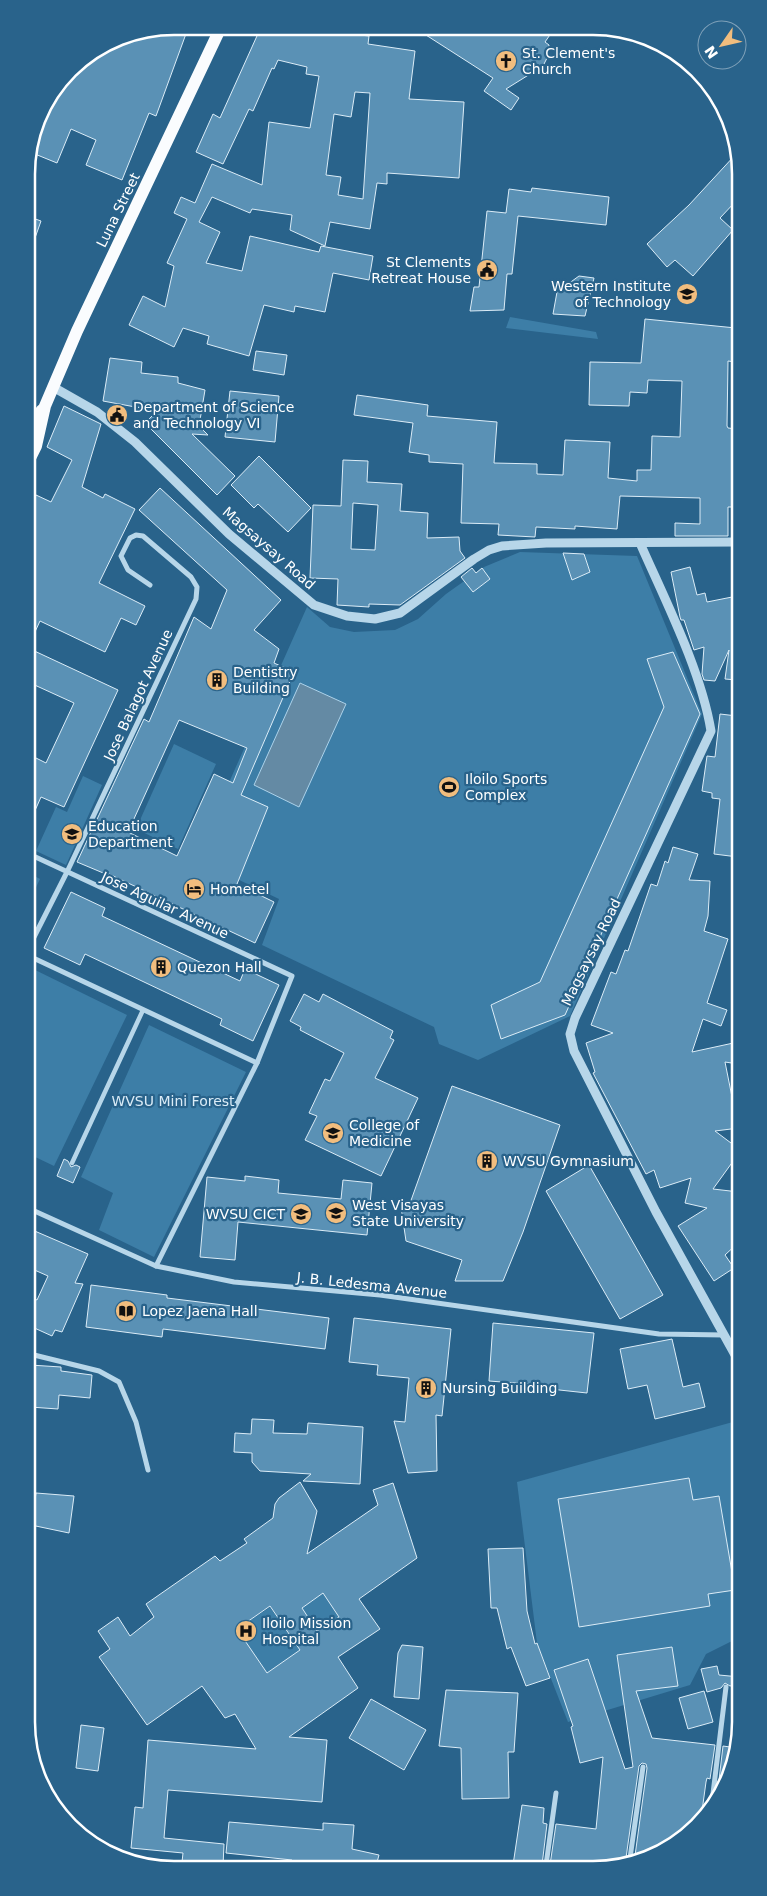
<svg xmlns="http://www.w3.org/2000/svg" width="767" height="1896" font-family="'DejaVu Sans',sans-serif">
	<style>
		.green { fill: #3d7ea7 }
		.water { fill: #648aa4; stroke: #acd2ea }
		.building { fill: #5a91b5; stroke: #dbecf7; fill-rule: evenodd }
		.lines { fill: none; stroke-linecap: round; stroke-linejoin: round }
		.pedestrian { stroke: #b7d6e9; stroke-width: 4.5 }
		.minor { stroke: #b7d6e9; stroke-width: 5 }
		.tertiary { stroke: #b7d6e9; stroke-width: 9 }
		.primary { stroke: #fafcfe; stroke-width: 12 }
		.labels { text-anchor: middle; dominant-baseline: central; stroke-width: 4.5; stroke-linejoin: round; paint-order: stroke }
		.poi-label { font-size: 14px; fill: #fff; stroke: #29638b; text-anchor: start }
		.street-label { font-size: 14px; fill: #fff; stroke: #29638b }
		.park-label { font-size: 14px; fill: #dbecf7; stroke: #29638b }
		.rim { fill: none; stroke: #fff; stroke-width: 2.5 }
	</style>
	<rect width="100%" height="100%" fill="#29638b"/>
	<!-- green -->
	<g class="green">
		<polygon points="510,317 596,332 598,339 506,328"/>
		<polygon points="520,552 637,556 702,714 570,1016 478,1060 439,1044 434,1027 262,945 279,899 195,859 307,607 330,627 354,632 395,630 418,619 446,594 484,567"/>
		<polygon points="174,744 216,764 178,849 136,829"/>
		<polygon points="83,776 102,785 66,865 36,851 56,807 67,812"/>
		<polygon points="29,873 40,879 29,902"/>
		<polygon points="29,967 127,1015 54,1166 29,1154"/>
		<polygon points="149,1025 246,1072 154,1257 99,1230 113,1193 81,1177"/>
		<polygon points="740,1420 740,1637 706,1654 690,1685 568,1722 537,1643 517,1482"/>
		<polygon points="323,1593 339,1617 317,1631 302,1608"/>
		<polygon points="270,1607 300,1650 267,1673 237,1629"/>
	</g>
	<!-- water -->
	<polygon class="water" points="300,683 346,704 299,807 254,785"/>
	<!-- building -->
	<g class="building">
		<polygon points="174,26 187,31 156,116 149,113 122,180 86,165 96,140 71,129 57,163 30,152 42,109 76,63 118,37"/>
		<path d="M261,27H290L334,34V32L369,36L368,44L415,51L409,99L464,102L459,178L387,173V184L377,183L370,229L330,222L325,246L290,230L292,215L252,209L250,213L212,197L199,222L220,232L206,263L242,271L250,236L319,252L321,246L373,256L369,280L333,273L325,312L295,306L294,312L264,305L249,356L207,344L209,336L183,328L174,347L129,325L143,296L165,307L174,266L167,263L187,219L174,213L181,197L195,203L212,164L262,185L269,122L310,128L319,76L306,74L307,67L278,60L274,69L272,68L253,111L249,109L223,164L196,152L213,114L220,118ZM355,92L370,93L363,199L338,195L341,177L326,175L334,114L351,117Z"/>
		<polygon points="415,28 442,28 554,29 545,42 549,45 548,56 543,66 506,89 519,98 511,110 484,91 493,78"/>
		<polygon points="736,154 736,201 720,218 733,230 693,276 675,260 667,267 647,244 689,205"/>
		<polygon points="532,188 609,197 606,225 518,216 512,274 507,274 504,310 470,311 474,287 479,287 487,211 506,213 509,189 531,192"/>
		<polygon points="27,216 41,221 29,255 27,255"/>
		<polygon points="579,276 594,278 585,316 553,314 557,292"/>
		<polygon points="645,319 736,328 736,362 728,361 727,426 728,428 737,429 737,507 728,507 728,536 675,536 675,523 700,524 700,498 620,496 617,529 575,526 575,529 536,527 535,537 498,535 499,524 461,523 463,464 429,462 429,455 409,452 413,423 354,415 357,395 428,405 427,416 497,422 494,463 537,464 537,474 563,475 565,440 610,442 608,478 637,481 637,470 651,470 652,436 680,437 682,381 648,380 647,393 630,392 629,406 589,405 590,362 641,363"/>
		<polygon points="256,351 287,355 284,375 253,370"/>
		<polygon points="110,358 142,362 141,373 178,377 178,383 205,390 199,426 208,435 192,434 235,476 217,495 145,423 157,411 103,401"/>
		<polygon points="230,391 279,396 275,442 225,437"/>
		<polygon points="64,406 101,424 82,487 103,498 105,494 135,509 99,583 145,606 136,625 121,618 105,652 40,621 28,647 28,512 36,495 51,502 72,460 47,447"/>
		<polygon points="259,456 311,508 288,532 258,504 254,508 231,485"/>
		<path d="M343,460L368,461L367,482L402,484L400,511L428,513L427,538L459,537L460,551L465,558L400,605L369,604V607L337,605L338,579L310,578L313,505L341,506ZM353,503L378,505L375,550L351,549Z"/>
		<path d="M160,488L281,600L254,630L279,649L274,663L294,672L241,795L268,807L237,884L274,902L255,943L109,874L108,875L77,862L144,719L149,722L194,617L211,629L227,590L139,510ZM179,720L247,748L233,783L214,774L177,856L128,832Z"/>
		<polygon points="563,553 584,554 590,572 572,580"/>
		<polygon points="690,567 697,595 705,593 707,602 737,596 737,680 725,679 729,650 715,681 704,680 702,674 704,647 694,650 684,620 681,620 680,617 671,572"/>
		<polygon points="472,568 476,573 482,568 490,579 473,592 461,577"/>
		<polygon points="28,648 118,690 64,807 41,797 29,824 28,754 46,763 74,703 28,682"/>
		<polygon points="673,652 700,714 565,1015 501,1039 491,1005 540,982 664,707 647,659"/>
		<polygon points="720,714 737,716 738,857 714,854 720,799 712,798 712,793 702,791 707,756 715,757"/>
		<polygon points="673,847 698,854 689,880 710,881 708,916 704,931 728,939 707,1003 727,1010 721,1026 703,1019 692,1052 738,1042 738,1064 725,1062 732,1097 733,1117 739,1116 739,1128 715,1131 739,1149 739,1153 713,1189 739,1192 736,1231 739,1233 739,1242 725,1255 734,1268 714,1281 678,1226 707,1208 685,1203 691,1178 660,1188 654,1170 646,1174 593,1073 595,1072 586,1043 613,1033 591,1025 611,972 616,974 625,950 628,951 651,884 657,886 665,861 668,863"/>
		<polygon points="71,892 105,908 102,916 240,981 245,969 279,985 253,1041 220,1025 222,1019 85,954 80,965 44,948"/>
		<polygon points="304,994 319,1002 323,994 393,1031 390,1038 394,1040 375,1078 418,1098 381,1176 305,1140 317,1116 309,1113 325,1079 330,1081 344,1053 300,1030 301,1027 290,1021"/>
		<polygon points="452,1086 560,1125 523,1232 503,1281 455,1281 462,1260 406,1241 401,1207 409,1206"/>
		<polygon points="64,1159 68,1161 71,1167 76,1165 80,1167 73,1183 57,1176"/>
		<polygon points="589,1165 663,1295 620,1319 546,1191"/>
		<polygon points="245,1176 279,1180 278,1193 341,1199 343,1180 372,1183 367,1235 238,1222 235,1260 200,1257 207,1177 245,1181"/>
		<polygon points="30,1229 88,1254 75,1283 83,1284 62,1332 55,1330 52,1336 30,1326 30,1297 37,1300 48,1276 30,1268"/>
		<polygon points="91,1285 167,1295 167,1298 329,1318 325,1349 163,1329 162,1337 86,1327"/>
		<polygon points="354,1318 451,1329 442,1416 436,1415 437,1471 408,1473 394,1421 405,1422 409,1378 377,1375 378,1365 349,1362"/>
		<polygon points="493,1323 594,1333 587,1393 541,1388 542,1385 489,1381"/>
		<polygon points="672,1339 683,1387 699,1383 705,1407 655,1419 647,1385 628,1389 620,1349"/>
		<polygon points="30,1365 61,1367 61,1371 92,1375 90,1398 59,1395 58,1409 30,1407"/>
		<polygon points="252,1419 274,1420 273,1433 307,1434 308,1423 363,1427 360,1484 303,1481 311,1474 260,1471 252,1462 252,1453 234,1452 235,1433 251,1434"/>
		<polygon points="689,1478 693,1500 719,1496 735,1590 708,1594 710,1606 579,1627 558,1499"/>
		<path d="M300,1482L317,1511L307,1554L378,1505L373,1490L393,1483L417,1558L359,1599L380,1629L338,1657L358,1688L289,1737L327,1740L322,1802L168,1790L164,1838L224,1844L223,1866L182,1862L183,1853L131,1848L135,1807L143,1808L148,1740L256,1749L235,1714L225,1718L202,1686L147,1725L99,1657L110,1649L98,1631L118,1617L130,1636L154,1617L146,1604L215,1556L220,1561L247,1543L244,1539L273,1518L275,1504L279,1498ZM323,1593L339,1617L317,1631L302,1608ZM270,1606L300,1650L267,1673L237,1629Z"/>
		<polygon points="36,1493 74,1496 69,1533 31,1525"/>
		<polygon points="523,1548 527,1611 535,1644 537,1643 550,1678 526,1686 511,1647 507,1649 497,1608 491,1608 488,1549"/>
		<polygon points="402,1645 423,1647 419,1699 394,1697 398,1653"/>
		<polygon points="672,1647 678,1686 636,1691 652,1738 715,1745 710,1779 707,1778 706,1782 702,1811 708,1813 675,1845 634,1863 647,1768 646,1764 642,1763 639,1766 625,1865 550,1865 556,1824 596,1829 603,1757 580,1763 571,1727 573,1726 554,1670 588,1659 625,1769 633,1767 617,1655"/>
		<polygon points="717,1666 719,1675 740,1677 740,1684 730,1686 725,1683 721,1688 707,1692 701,1669"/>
		<polygon points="446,1690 518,1693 514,1752 508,1752 509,1798 462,1799 461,1748 439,1746"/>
		<polygon points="704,1691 713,1722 688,1729 679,1698"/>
		<polygon points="371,1699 426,1730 404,1770 349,1738"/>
		<polygon points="81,1725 104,1728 98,1771 76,1768"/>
		<polygon points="723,1746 737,1748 728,1782 719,1780"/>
		<polygon points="522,1805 544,1808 543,1823 547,1824 542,1865 513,1865"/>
		<polygon points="229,1822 323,1830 323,1823 354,1825 352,1849 379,1855 376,1866 313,1862 313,1866 291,1864 292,1860 226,1853"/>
	</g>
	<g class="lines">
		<!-- pedestrian -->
		<polyline class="pedestrian" points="72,1163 143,1010"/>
		<!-- minor -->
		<g class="minor">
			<polyline points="29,854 292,976 257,1063 156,1266"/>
			<polyline points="29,947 67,872 196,599 197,587 191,577 143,536 136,535 130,538 121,556 128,570 150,585"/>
			<polyline points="29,956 257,1063"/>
			<polyline points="30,1209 156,1266 234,1282 380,1295 659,1334 724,1335"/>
			<polyline points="30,1354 99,1371 119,1382 136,1422 148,1470"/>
			<polyline points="711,1810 726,1687"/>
			<polyline points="546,1865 556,1793"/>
			<polyline points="629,1865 643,1767"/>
		</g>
		<!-- tertiary -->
		<g class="tertiary">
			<polyline points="53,387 97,412 135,442 229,534 314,605 347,616 375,619 400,613 474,559 489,550 502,546 546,543 737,542"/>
			<path d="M640,543C665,600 701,670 711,731L575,1018L570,1034L574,1051L656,1212L739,1362"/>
			<polyline points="139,1865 164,1867"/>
		</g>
		<!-- primary -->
		<g class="primary">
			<polyline points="27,429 42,410"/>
			<polyline points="27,464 36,446 45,406 77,331 221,27"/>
		</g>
	</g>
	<!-- icons -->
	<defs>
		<g id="church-disc" transform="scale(1.125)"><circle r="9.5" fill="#f1bd7e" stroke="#29638b"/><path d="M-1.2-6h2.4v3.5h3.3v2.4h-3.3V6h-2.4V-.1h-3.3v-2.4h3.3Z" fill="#111"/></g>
		<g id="civic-disc" transform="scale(1.125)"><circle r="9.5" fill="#f1bd7e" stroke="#29638b"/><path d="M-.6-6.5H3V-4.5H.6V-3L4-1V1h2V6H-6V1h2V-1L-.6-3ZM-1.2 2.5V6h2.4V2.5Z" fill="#111"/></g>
		<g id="university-disc" transform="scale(1.125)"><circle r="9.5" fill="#f1bd7e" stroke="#29638b"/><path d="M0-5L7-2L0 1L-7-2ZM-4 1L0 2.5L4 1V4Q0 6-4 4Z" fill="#111"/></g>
		<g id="building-disc" transform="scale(1.125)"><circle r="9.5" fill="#f1bd7e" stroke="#29638b"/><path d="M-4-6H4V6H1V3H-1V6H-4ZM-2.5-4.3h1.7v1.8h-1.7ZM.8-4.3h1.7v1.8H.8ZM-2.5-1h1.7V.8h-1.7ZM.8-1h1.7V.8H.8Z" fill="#111"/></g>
		<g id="stadium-disc" transform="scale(1.125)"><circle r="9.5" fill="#f1bd7e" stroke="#29638b"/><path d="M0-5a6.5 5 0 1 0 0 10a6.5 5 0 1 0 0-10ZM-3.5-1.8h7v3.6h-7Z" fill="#111"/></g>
		<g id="hotel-disc" transform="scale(1.125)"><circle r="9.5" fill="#f1bd7e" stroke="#29638b"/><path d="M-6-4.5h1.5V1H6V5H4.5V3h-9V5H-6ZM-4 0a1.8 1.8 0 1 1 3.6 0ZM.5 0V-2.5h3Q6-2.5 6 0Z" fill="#111"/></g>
		<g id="library-disc" transform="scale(1.125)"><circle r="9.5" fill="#f1bd7e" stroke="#29638b"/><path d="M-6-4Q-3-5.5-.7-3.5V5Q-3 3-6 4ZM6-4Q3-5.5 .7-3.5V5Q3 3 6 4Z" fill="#111"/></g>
		<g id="hospital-disc" transform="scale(1.125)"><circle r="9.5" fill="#f1bd7e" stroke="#29638b"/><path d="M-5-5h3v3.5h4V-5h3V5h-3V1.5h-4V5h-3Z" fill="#111"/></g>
	</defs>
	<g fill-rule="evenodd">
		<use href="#church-disc" x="506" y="61"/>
		<use href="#civic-disc" x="487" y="270"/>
		<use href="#university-disc" x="687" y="294"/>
		<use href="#civic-disc" x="117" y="415"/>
		<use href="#building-disc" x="217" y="680"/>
		<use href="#stadium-disc" x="449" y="787"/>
		<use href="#university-disc" x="72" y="834"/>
		<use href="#hotel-disc" x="194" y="889"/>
		<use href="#building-disc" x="161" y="967"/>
		<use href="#university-disc" x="333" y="1133"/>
		<use href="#building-disc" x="487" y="1161"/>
		<use href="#university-disc" x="336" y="1213"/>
		<use href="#university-disc" x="301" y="1214"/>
		<use href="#library-disc" x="126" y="1311"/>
		<use href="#building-disc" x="426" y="1388"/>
		<use href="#hospital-disc" x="246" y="1631"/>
	</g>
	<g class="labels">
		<!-- poi labels -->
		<g class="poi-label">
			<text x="522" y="53">St. Clement's<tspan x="522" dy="16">Church</tspan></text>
			<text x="471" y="262" text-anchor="end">St Clements<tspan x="471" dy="16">Retreat House</tspan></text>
			<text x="671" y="286" text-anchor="end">Western Institute<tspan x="671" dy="16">of Technology</tspan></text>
			<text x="133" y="407">Department of Science<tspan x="133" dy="16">and Technology VI</tspan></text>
			<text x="233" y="672">Dentistry<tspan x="233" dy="16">Building</tspan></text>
			<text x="465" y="779">Iloilo Sports<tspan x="465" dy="16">Complex</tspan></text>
			<text x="88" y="826">Education<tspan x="88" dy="16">Department</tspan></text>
			<text x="210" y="889">Hometel</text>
			<text x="177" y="967">Quezon Hall</text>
			<text x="349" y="1125">College of<tspan x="349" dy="16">Medicine</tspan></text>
			<text x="503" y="1161">WVSU Gymnasium</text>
			<text x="352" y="1205">West Visayas<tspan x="352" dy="16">State University</tspan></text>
			<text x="285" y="1214" text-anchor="end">WVSU CICT</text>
			<text x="142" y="1311">Lopez Jaena Hall</text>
			<text x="442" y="1388">Nursing Building</text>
			<text x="262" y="1623">Iloilo Mission<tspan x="262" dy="16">Hospital</tspan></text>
		</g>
		<!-- street labels -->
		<g class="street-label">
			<text transform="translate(118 210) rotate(-64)">Luna Street</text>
			<text transform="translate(269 548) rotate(41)">Magsaysay Road</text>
			<text transform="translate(138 695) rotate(-65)">Jose Balagot Avenue</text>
			<text transform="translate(165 905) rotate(25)">Jose Aguilar Avenue</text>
			<text transform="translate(591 952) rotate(-64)">Magsaysay Road</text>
			<text transform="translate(372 1285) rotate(6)">J. B. Ledesma Avenue</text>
		</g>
		<!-- park labels -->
		<g class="park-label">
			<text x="173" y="1101">WVSU Mini Forest</text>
		</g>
	</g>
	<!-- crop -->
	<path d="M0 0H767V1896H0ZM174 35H593A139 139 0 0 1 732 174V1722A139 139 0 0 1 593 1861H174A139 139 0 0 1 35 1722V174A139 139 0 0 1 174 35Z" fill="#29638b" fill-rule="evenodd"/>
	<path class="rim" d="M174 35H593A139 139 0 0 1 732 174V1722A139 139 0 0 1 593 1861H174A139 139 0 0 1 35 1722V174A139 139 0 0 1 174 35Z"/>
	<!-- north arrow -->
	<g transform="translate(722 45) rotate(236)"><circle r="24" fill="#29638b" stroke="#7fa1b9"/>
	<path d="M0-4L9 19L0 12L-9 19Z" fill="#f1bd7e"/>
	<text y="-8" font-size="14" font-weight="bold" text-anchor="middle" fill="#ffffff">N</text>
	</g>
</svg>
